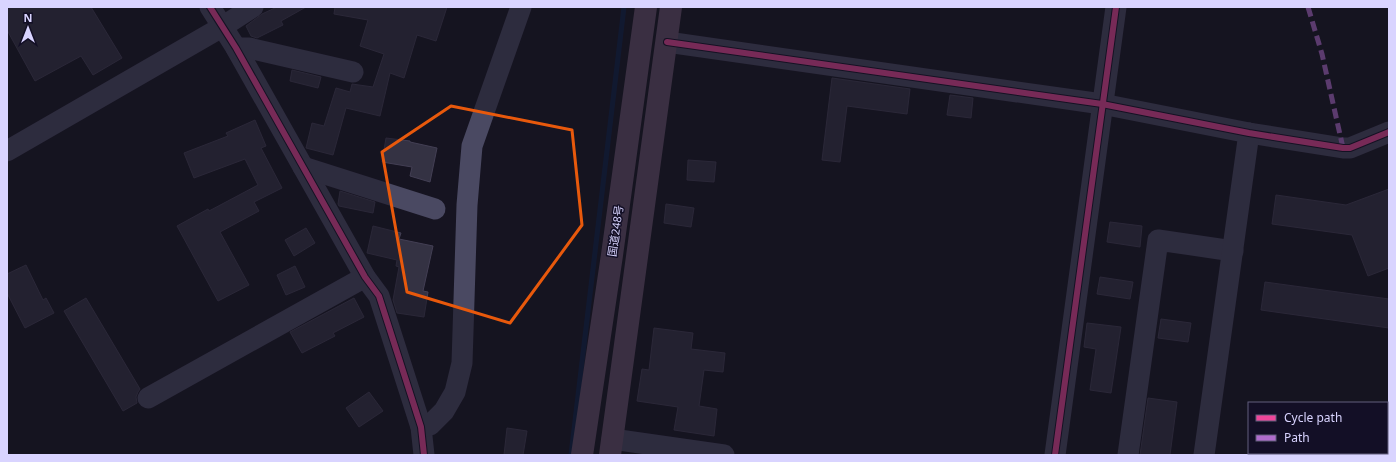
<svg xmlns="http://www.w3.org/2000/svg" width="1396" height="462" font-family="'Noto Sans','Noto Sans JP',sans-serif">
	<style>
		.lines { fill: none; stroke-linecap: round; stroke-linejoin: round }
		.stream { stroke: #0d2144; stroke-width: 5 }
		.building { fill: #343243; stroke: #433f54 }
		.minor { stroke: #4a4962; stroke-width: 21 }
		.highway { stroke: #67516a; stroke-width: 22 }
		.quiet { stroke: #b06ccc; stroke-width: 5; stroke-dasharray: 10 5; stroke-linecap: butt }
		.cycleway-casing { stroke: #130f26; stroke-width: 8 }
		.cycleway { stroke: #ed469a; stroke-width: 6 }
		.marked { fill: none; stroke: #e8590c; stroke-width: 3; stroke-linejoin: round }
		.labels { text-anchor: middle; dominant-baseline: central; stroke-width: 3; stroke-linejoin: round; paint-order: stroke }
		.street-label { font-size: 11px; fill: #d9d4ff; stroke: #130f26 }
	</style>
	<rect width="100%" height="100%" fill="#161421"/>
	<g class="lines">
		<!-- stream -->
		<polyline class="stream" points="571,455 624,7"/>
	</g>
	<!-- building -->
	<g class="building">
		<polygon points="7,7 91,7 122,58 93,75 81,56 35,81 7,30"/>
		<polygon points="277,7 306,7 281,21 283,25 257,38 251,36 246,26 262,14"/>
		<polygon points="335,7 447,7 436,41 417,35 404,78 390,73 380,116 346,108 333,155 306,148 312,123 324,126 336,88 350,92 352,84 373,87 384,54 360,46 368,20 334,14"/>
		<polygon points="292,70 321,77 318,88 290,81"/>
		<polygon points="832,78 910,89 907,114 847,106 840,162 822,160"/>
		<polygon points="950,95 973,98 971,118 947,115"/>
		<polygon points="255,120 266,146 261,148 282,188 254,202 259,211 220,232 249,285 218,301 177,226 208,209 209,211 258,185 245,159 194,178 184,153 228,136 226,133"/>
		<polygon points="386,138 410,141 410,142 437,148 430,182 410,176 412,167 382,162"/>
		<polygon points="688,160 716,162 714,182 687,180"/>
		<polygon points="1389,189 1389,268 1368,276 1352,235 1272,224 1276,195 1346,205"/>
		<polygon points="340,191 375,202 373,213 339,206 338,204"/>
		<polygon points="666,204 694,208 691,227 664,223"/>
		<polygon points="1110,222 1142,226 1140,247 1107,242"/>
		<polygon points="373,226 401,233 399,239 433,246 423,291 428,292 424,317 397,313 393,300 399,267 396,266 397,260 367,253"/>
		<polygon points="306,228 315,243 294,256 285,240"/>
		<polygon points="26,265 43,300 46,298 54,313 25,328 7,293 7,274"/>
		<polygon points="295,266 305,287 286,295 277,275"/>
		<polygon points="1100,277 1133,282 1130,299 1097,294"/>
		<polygon points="1265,282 1389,299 1389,328 1261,310"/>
		<polygon points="86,298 140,389 138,392 136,397 137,403 123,411 64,311"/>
		<polygon points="354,298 364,317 333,333 335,336 302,353 290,332"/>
		<polygon points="1161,319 1191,323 1188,342 1158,338"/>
		<polygon points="1087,323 1121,327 1111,393 1090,390 1096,349 1084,347"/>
		<polygon points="654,328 693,333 691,349 725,353 723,372 704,370 699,406 717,409 714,436 674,430 678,407 637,401 642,369 649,370"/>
		<polygon points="369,392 383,411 359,427 346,408"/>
		<polygon points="1148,398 1177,402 1170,455 1140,455"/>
		<polygon points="507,428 527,431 523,455 504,455"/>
	</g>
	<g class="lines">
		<!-- minor -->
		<g class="minor">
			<polyline points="210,7 236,48 365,277 379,296 421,427 424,455"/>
			<polyline points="667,42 1102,104 1249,133 1343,148 1350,148 1389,132"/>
			<polyline points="236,48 249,48 353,72"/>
			<polyline points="7,151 222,27 253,7"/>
			<polyline points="303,167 435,209"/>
			<polyline points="148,398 365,277"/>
			<polyline points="421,427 430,425 444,411 455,392 462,363 467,205 472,146 521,7"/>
			<polyline points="612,439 724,455"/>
			<polyline points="1055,455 1116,7"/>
			<polyline points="1128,455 1158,240 1233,251"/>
			<polyline points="1204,455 1249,133"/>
		</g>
		<!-- highway -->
		<g class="highway">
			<polyline points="582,455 612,255 646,7"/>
			<polyline points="610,455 671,7"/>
		</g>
		<!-- quiet -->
		<polyline class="quiet" points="1308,7 1322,54 1343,148"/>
		<!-- cycleway casing -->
		<g class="cycleway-casing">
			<g id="cycleway">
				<polyline points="210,7 236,48 365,277 379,296 421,427 424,455"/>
				<polyline points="667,42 1102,104 1249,133 1343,148 1350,148 1389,132"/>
				<polyline points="1055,455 1116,7"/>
			</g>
		</g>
		<!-- cycleway -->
		<use href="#cycleway" class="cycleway"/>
	</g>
	<!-- marked area -->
	<path d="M0 0H1396V462H0ZM451,106L572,130L582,225L510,323L407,292L382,152Z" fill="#161421" fill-opacity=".55" fill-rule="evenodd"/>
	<path class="marked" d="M451,106L572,130L582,225L510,323L407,292L382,152Z"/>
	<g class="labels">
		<!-- street labels -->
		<g class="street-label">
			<text transform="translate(615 231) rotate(-82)">国道248号</text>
		</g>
	</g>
	<!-- border -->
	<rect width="1396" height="462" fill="none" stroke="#d9d4ff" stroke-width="16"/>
	<!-- legend -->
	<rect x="1248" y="402" width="140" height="52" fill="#130f26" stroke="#625e7d"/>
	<rect x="1256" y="415" width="20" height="6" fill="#ed469a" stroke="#625e7d"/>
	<text x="1284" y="422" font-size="12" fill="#d9d4ff">Cycle path</text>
	<rect x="1256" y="435" width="20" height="6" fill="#b06ccc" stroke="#625e7d"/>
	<text x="1284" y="442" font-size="12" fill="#d9d4ff">Path</text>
	<!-- north arrow -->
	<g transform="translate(28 28)" stroke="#130f26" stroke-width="3" paint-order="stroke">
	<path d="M0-3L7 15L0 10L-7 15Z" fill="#d9d4ff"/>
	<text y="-6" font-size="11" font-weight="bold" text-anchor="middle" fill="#d9d4ff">N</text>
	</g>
</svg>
